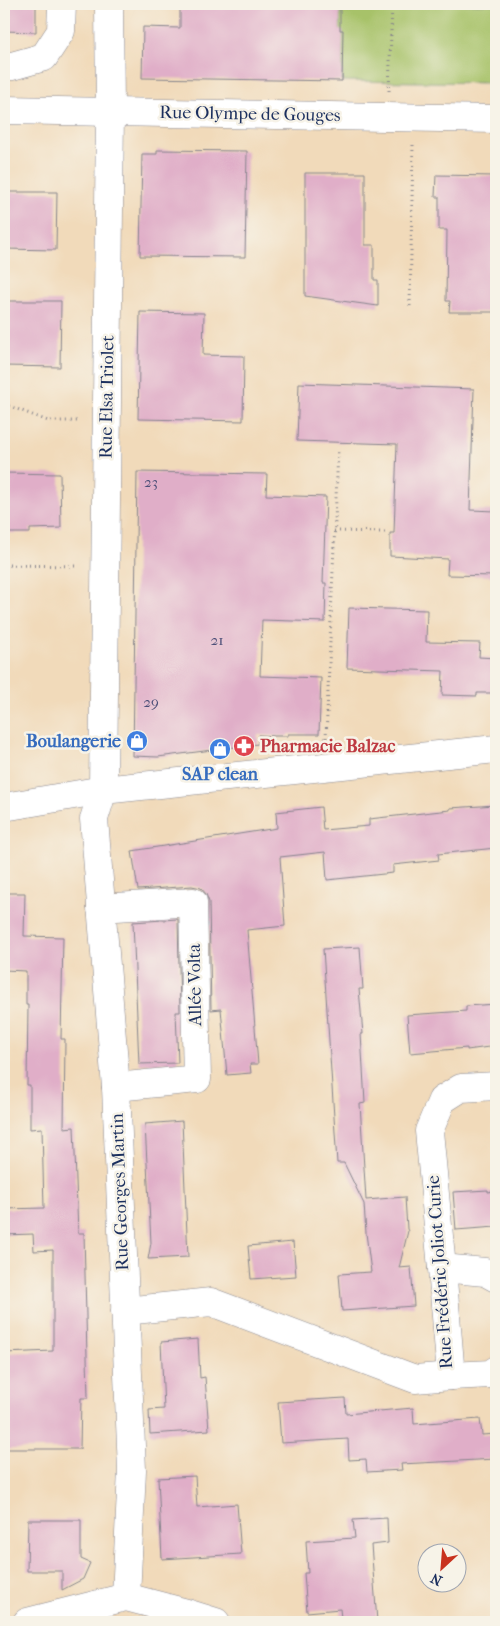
<svg xmlns="http://www.w3.org/2000/svg" width="500" height="1626" font-family="'IM FELL French Canon',serif">
	<style>
		.green { fill: #a7c269; stroke: #617864 }
		.building { fill: #e0aec8 }
		.lines { fill: none; stroke-linecap: round; stroke-linejoin: round }
		.minor-casing { stroke: #86848c; stroke-width: 29 }
		.path { stroke: #86848c; stroke-width: 3; stroke-dasharray: 1 4; stroke-linecap: butt }
		.minor { stroke: #fff; stroke-width: 28 }
		.labels { text-anchor: middle; dominant-baseline: central; stroke-width: 5; stroke-linejoin: round; paint-order: stroke }
		.number-label { font-size: 15px; fill: #4c4f78 }
		.street-label { font-size: 18px; fill: #1b2f5e; stroke: #f7f3e8 }
		.shop-label { font-size: 18px; font-weight: bold; fill: #366cbe; stroke: #f7f3e8; text-anchor: end }
		.health-label { font-size: 18px; font-weight: bold; fill: #be3a42; stroke: #f7f3e8; text-anchor: start }
	</style>
	<rect width="100%" height="100%" fill="#f7f3e8"/>
	<filter id="ink" filterUnits="userSpaceOnUse"><feTurbulence type="fractalNoise" baseFrequency=".02" numOctaves="2"/><feDisplacementMap in="SourceGraphic" scale="10" xChannelSelector="R" yChannelSelector="G"/><feConvolveMatrix kernelMatrix="1 2 1 2 8 2 1 2 1" color-interpolation-filters="sRGB"/></filter>
	<filter id="wash" filterUnits="userSpaceOnUse"><feTurbulence type="fractalNoise" baseFrequency=".0096" numOctaves="4" result="noise"/><feDisplacementMap in="SourceGraphic" scale="20" xChannelSelector="R" yChannelSelector="G"/><feGaussianBlur stdDeviation="1.12" result="paint"/><feColorMatrix in="noise" values="0 0 0 0 0 0 0 0 0 0 0 0 0 0 0 0 0 1.4 0 .05"/><feComposite in="paint" operator="in"/></filter>
	<g filter="url(#wash)">
		<rect width="100%" height="100%" fill="#f1daba"/>
		<!-- green -->
		<polygon class="green" points="340,4 496,4 496,83 342,81 343,31 340,30"/>
		<g id="blocks">
			<!-- building -->
			<g class="building">
				<polygon points="4,4 36,4 36,32 4,31"/>
				<polygon points="180,4 340,4 340,30 343,30 342,81 142,78 143,27 180,28"/>
				<polygon points="157,150 247,151 245,257 140,256 142,154 157,154"/>
				<polygon points="305,173 365,173 365,245 374,245 374,280 378,280 378,306 305,296"/>
				<polygon points="436,175 496,176 496,312 449,312 450,301 446,301 447,230 439,230 439,197 435,197"/>
				<polygon points="4,192 57,192 56,250 4,249"/>
				<polygon points="4,301 61,301 60,367 4,366"/>
				<polygon points="140,312 204,313 203,355 244,356 243,421 138,419"/>
				<polygon points="299,383 474,389 470,510 496,511 496,576 447,575 448,559 390,556 390,533 394,533 397,444 297,441"/>
				<polygon points="137,472 267,474 266,495 326,497 323,583 326,583 325,622 262,620 260,676 321,678 319,734 288,734 288,736 275,736 258,735 258,744 158,757 133,756"/>
				<polygon points="4,473 60,474 61,528 30,529 30,533 4,533"/>
				<polygon points="349,608 427,610 426,642 480,643 479,657 496,658 496,693 477,693 477,696 442,695 443,671 347,668"/>
				<polygon points="496,805 496,848 438,854 439,860 393,865 393,873 327,880 325,852 280,857 285,926 247,930 258,1064 250,1064 251,1073 227,1075 221,1009 211,1010 209,902 206,894 201,888 192,886 138,890 132,851 277,828 276,812 321,807 323,830 369,826 369,819 450,810 450,808"/>
				<polygon points="4,893 25,893 24,936 63,937 61,1039 65,1039 64,1128 74,1127 78,1233 84,1233 88,1398 81,1398 80,1449 4,1449 4,1353 53,1351 53,1250 34,1251 33,1234 4,1235 4,1209 44,1208 42,1128 30,1129 30,1085 27,1085 28,1005 26,1005 26,971 4,970"/>
				<polygon points="178,919 180,1012 176,1012 178,1063 139,1064 133,922"/>
				<polygon points="360,947 363,989 359,989 363,1034 361,1034 365,1103 360,1104 366,1200 405,1197 407,1229 408,1231 399,1268 411,1267 414,1306 342,1311 339,1274 371,1272 366,1233 364,1204 344,1163 337,1163 323,949"/>
				<polygon points="496,1004 496,1046 467,1050 467,1048 410,1053 407,1015 466,1011 466,1006"/>
				<polygon points="182,1121 188,1257 148,1259 151,1243 145,1124"/>
				<polygon points="488,1190 488,1192 496,1191 496,1227 456,1230 453,1192"/>
				<polygon points="293,1242 296,1276 251,1279 248,1246"/>
				<polygon points="198,1339 200,1378 205,1377 209,1430 150,1434 149,1410 164,1409 161,1342"/>
				<polygon points="345,1398 346,1414 413,1408 414,1424 480,1419 482,1435 496,1434 496,1459 401,1464 402,1470 367,1472 366,1459 349,1460 348,1439 281,1443 278,1402"/>
				<polygon points="195,1476 197,1507 237,1504 241,1554 162,1559 158,1478"/>
				<polygon points="387,1518 388,1543 371,1545 377,1621 341,1618 340,1609 307,1612 304,1573 308,1573 306,1541 355,1538 353,1520"/>
				<polygon points="28,1520 81,1520 81,1559 90,1563 83,1579 62,1590 62,1571 27,1571"/>
			</g>
		</g>
	</g>
	<g filter="url(#ink)">
		<use href="#blocks" fill-opacity="0" stroke="#86848c" stroke-width="1"/>
		<g class="lines">
			<!-- minor casing -->
			<g class="minor-casing">
				<g id="minor">
					<polyline points="109,4 110,111 103,790 94,819 116,1087 132,1470 126,1597"/>
					<polyline points="4,66 12,66 44,57 61,31 62,4"/>
					<polyline points="4,110 496,119"/>
					<polyline points="4,807 103,790 496,749"/>
					<polyline points="101,908 193,902 197,1079 116,1087"/>
					<polyline points="442,1268 485,1272 496,1278"/>
					<polyline points="125,1311 211,1302 415,1379 451,1376 442,1268 429,1131 442,1100 461,1088 496,1086"/>
					<polyline points="451,1376 491,1374 496,1370"/>
					<polyline points="27,1622 126,1597 187,1613 216,1622"/>
				</g>
			</g>
			<!-- path -->
			<g class="path">
				<polyline points="389,91 392,4"/>
				<polyline points="410,306 413,145"/>
				<polyline points="4,404 48,421 79,421"/>
				<polyline points="334,531 385,532"/>
				<polyline points="4,565 78,566"/>
				<polyline points="326,738 338,450"/>
			</g>
			<!-- minor -->
			<use href="#minor" class="minor"/>
		</g>
	</g>
	<!-- icons -->
	<defs>
		<g id="shop-disc" transform="scale(1.125)"><circle r="9.5" fill="#3f7fe0" stroke="#f7f3e8"/><path d="M-5-2.5h2.3a2.7 3.5 0 0 1 5.4 0H5L5.5 6h-11ZM-1.5-2.5h3a1.5 2.3 0 0 0-3 0Z" fill="#fff"/></g>
		<g id="pharmacy-disc" transform="scale(1.125)"><circle r="9.5" fill="#e0444e" stroke="#f7f3e8"/><path d="M-2-6h4v4h4v4h-4v4h-4v-4h-4v-4h4Z" fill="#fff"/></g>
	</defs>
	<g fill-rule="evenodd">
		<use href="#shop-disc" x="137" y="741"/>
		<use href="#pharmacy-disc" x="244" y="746"/>
		<use href="#shop-disc" x="220" y="749"/>
	</g>
	<g class="labels">
		<!-- number labels -->
		<g class="number-label">
			<text x="151" y="482">23</text>
			<text x="217" y="640">21</text>
			<text x="151" y="702">29</text>
		</g>
		<!-- street labels -->
		<g class="street-label">
			<text transform="translate(250 114) rotate(1)">Rue Olympe de Gouges</text>
			<text transform="translate(107 397) rotate(-89)">Rue Elsa Triolet</text>
			<text transform="translate(195 985) rotate(-91)">Allée Volta</text>
			<text transform="translate(120 1192) rotate(-92)">Rue Georges Martin</text>
			<text transform="translate(440 1272) rotate(-94)">Rue Frédéric Joliot Curie</text>
		</g>
		<!-- shop labels -->
		<g class="shop-label">
			<text x="121" y="741">Boulangerie</text>
			<text x="220" y="774" text-anchor="middle">SAP clean</text>
		</g>
		<!-- health labels -->
		<g class="health-label">
			<text x="260" y="746">Pharmacie Balzac</text>
		</g>
	</g>
	<!-- margin -->
	<rect width="500" height="1626" fill="none" stroke="#f7f3e8" stroke-width="20"/>
	<!-- north arrow -->
	<g transform="translate(442 1568) rotate(206)"><circle r="24" fill="#f7f3e8" stroke="#9fa5b1"/>
	<path d="M0-4L9 19L0 12L-9 19Z" fill="#c8321e"/>
	<text y="-8" font-size="14" font-weight="bold" text-anchor="middle" fill="#1b2f5e">N</text>
	</g>
</svg>
